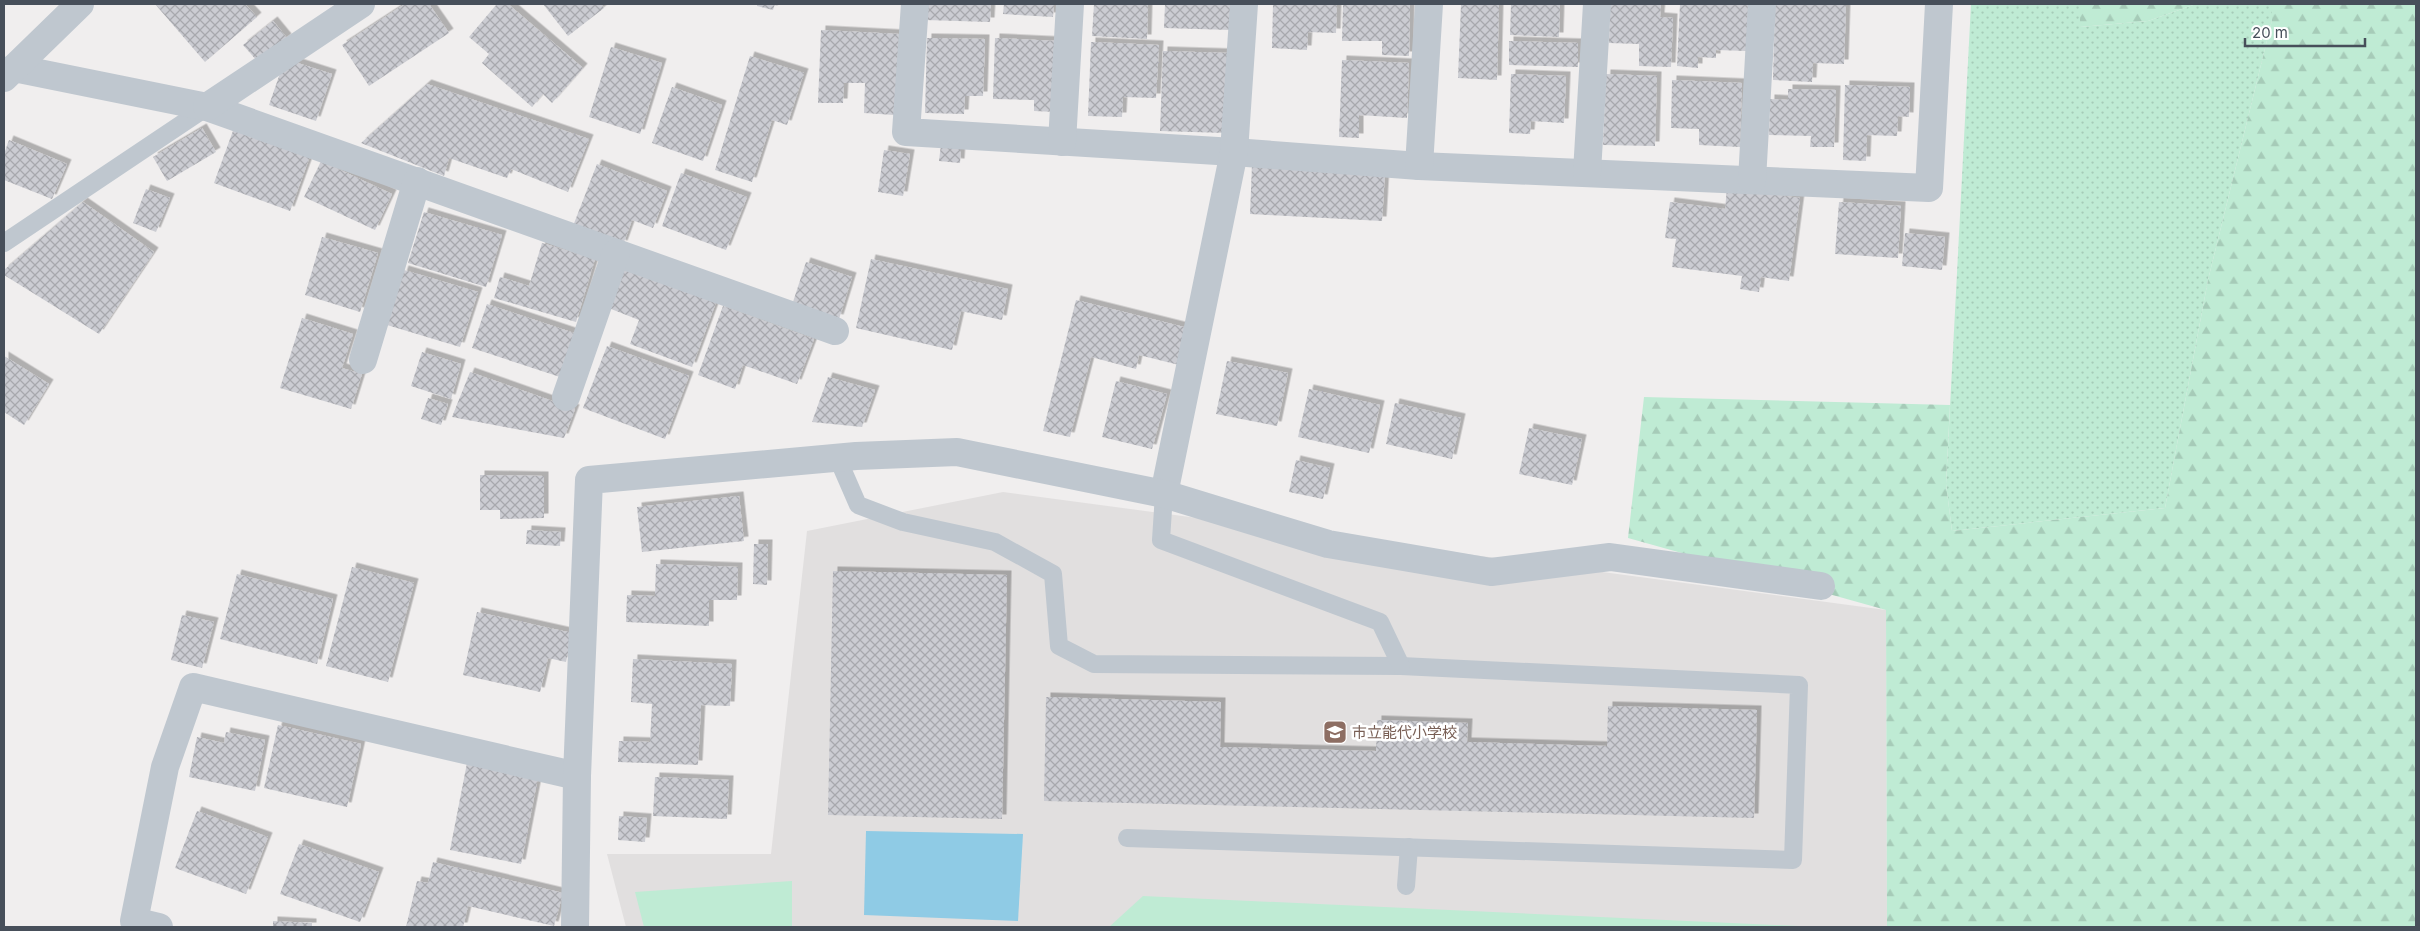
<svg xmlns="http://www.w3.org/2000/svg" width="2420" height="931" font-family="Inter,'Noto Sans JP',sans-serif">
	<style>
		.education { fill: #e1dfdf }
		.green { fill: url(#green-dots) }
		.forest { fill: url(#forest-firs) }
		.pitch { fill: #bfebd4 }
		.water { fill: #8fcbe5 }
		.building { fill: url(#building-cross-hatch); filter: url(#shadow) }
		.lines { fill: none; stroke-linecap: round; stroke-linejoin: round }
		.lane { stroke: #bfc7cf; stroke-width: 18 }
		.street { stroke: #bfc7cf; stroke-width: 28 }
		.labels { text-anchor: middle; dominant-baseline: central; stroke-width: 5; stroke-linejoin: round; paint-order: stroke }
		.education-label { font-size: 15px; fill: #785e54; stroke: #fff; text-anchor: start }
	</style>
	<defs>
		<pattern id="green-dots" width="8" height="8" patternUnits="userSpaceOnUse" patternTransform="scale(1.25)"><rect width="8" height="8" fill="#bfebd4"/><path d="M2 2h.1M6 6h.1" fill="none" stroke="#a6cbb8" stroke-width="1.8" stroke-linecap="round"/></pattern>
		<pattern id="forest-firs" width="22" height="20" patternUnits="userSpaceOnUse" patternTransform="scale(1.25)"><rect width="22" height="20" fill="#bfebd4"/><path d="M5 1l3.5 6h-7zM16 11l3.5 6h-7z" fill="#a6cbb8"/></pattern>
		<pattern id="building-cross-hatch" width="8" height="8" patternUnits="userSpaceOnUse" patternTransform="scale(1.25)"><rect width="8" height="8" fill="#cbccd2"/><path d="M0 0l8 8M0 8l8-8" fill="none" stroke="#a7a8ad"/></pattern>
		<filter id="shadow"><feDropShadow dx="4.5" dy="-4.5" stdDeviation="0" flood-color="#0004"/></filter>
	</defs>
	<rect width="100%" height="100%" fill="#f0eeee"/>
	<!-- education -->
	<polygon class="education" points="1003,492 1886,610 1887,927 626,927 607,854 771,854 807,531"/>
	<!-- green -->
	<polygon class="green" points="1971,4 2080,4 2080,27 2148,21 2196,4 2272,4 2272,20 2208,280 2165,508 1952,531 1946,484"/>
	<!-- forest -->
	<g class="forest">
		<polygon points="2080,4 2196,4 2148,21 2080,27"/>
		<polygon points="2272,4 2416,4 2416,927 1887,927 1886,610 1628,538 1644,397 1950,405 1946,484 1952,531 2165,508 2208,280 2272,20"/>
	</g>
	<!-- pitch -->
	<g class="pitch">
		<polygon points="792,881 792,927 644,927 635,892"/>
		<polygon points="1143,896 1820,927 1109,927"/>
	</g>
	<!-- water -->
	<polygon class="water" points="866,831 1023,834 1018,921 864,915"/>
	<!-- building -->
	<g class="building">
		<polygon points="155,4 245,4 257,17 205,62"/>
		<polygon points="405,4 429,4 449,33 369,86 342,45"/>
		<polygon points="497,4 508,4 583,68 552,103 543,94 532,107 482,63 489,54 469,37"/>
		<polygon points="543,4 601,4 604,8 568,36"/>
		<polygon points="757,4 775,4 773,10 757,6"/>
		<polygon points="926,4 991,4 990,22 925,20"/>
		<polygon points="1004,4 1054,4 1053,17 1003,14"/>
		<polygon points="1094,4 1148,4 1147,39 1092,36"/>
		<polygon points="1165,4 1231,4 1230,30 1164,28"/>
		<polygon points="1273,4 1337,4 1336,33 1308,32 1307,50 1272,48"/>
		<polygon points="1343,4 1410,4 1409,56 1382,55 1382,41 1342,41"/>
		<polygon points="1461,4 1499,4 1497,80 1458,78"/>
		<polygon points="1511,4 1560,4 1559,37 1510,35"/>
		<polygon points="1610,4 1661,4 1660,17 1673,18 1671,67 1639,66 1639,44 1609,43"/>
		<polygon points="1680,4 1748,4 1746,51 1716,50 1716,58 1698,57 1698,68 1677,66"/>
		<polygon points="1775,4 1846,4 1844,64 1813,63 1812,82 1773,80"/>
		<polygon points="273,21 287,38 258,62 243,45"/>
		<polygon points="821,30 899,34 894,115 864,113 865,83 844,83 843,103 818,103"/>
		<polygon points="927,38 985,39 983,96 965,96 964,114 925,113"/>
		<polygon points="995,38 1058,41 1055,112 1034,111 1034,100 993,99"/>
		<polygon points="1509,41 1578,43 1578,67 1509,65"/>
		<polygon points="1091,42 1159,45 1156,98 1123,97 1122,117 1088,116"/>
		<polygon points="611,47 662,63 640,134 589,117"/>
		<polygon points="1163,51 1228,53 1225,133 1160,131"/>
		<polygon points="750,56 804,73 787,125 772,120 752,182 715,170"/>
		<polygon points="285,59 332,74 316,121 269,105"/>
		<polygon points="1342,60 1409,63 1407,118 1359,115 1359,138 1339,137"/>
		<polygon points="1511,74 1566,76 1564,123 1531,121 1530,134 1509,133"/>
		<polygon points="1606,74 1657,76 1655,146 1603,145"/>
		<polygon points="1672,80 1742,83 1740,147 1699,145 1699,129 1671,128"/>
		<polygon points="427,84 589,139 568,192 511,169 507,178 449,158 444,176 361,143"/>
		<polygon points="1845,85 1910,87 1909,117 1898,116 1897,136 1867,135 1866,161 1843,160"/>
		<polygon points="672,87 722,105 703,161 652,143"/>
		<polygon points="1788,89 1836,90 1834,147 1810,147 1811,136 1769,135 1770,99 1788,100"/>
		<polygon points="202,128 216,152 167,181 153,157"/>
		<polygon points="234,128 310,156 290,211 214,183"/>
		<polygon points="9,140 67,164 52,199 4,180 4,154"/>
		<polygon points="941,144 961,146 960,163 939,161"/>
		<polygon points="884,150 910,154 903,196 878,192"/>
		<polygon points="321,161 392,194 375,230 304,197"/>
		<polygon points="597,164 667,191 653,228 632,220 623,245 573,226"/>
		<polygon points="1252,164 1385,172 1382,221 1250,214"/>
		<polygon points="681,173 747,197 726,250 662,226"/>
		<polygon points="1727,188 1800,198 1789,281 1761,277 1759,292 1740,289 1742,276 1672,267 1676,239 1665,238 1670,202 1725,209"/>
		<polygon points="146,189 170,198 156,232 133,223"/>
		<polygon points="83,202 154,252 99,334 4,275 4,270"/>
		<polygon points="1839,202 1901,206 1898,258 1835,254"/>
		<polygon points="424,212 502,235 486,287 408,263"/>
		<polygon points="1905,233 1945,237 1942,270 1902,266"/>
		<polygon points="322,237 378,253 360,312 305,295"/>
		<polygon points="542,243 595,259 576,322 494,298 500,277 529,286"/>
		<polygon points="871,259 1008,289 1002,320 961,311 952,350 856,328"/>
		<polygon points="622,262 718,297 692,367 630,344 639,320 606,307"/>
		<polygon points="806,262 852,277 839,319 792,305"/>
		<polygon points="404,270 478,292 460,347 387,325"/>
		<polygon points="1076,300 1188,328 1179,365 1139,355 1136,369 1091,357 1070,437 1043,431"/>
		<polygon points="487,304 574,333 560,377 472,348"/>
		<polygon points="723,306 814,339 797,384 743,365 735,389 698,375"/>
		<polygon points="302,318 353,334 342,368 362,374 351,409 280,388"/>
		<polygon points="607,346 689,376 665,439 583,408"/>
		<polygon points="422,352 461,364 451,399 411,386"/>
		<polygon points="4,356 49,384 24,425 4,412"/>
		<polygon points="1227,361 1288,373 1277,426 1216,414"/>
		<polygon points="470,372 575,409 564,438 452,417"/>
		<polygon points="828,377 875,390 862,427 812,422"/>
		<polygon points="1116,381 1167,394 1152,449 1102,437"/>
		<polygon points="1309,389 1380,405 1369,453 1298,437"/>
		<polygon points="428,398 448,404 441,425 421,419"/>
		<polygon points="1395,403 1461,418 1452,459 1386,444"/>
		<polygon points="1529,428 1582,439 1572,485 1519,474"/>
		<polygon points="1296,460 1330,468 1323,499 1289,492"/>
		<polygon points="480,475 544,476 544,518 500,519 500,510 480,510"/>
		<polygon points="739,496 744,541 642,552 637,507"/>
		<polygon points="527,530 561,532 560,546 526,544"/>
		<polygon points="754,544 768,544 767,585 753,584"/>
		<polygon points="656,564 738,567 737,600 709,600 709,626 626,622 627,595 655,596"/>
		<polygon points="352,567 414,583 388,682 326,666"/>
		<polygon points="833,571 1007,575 1002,819 828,815"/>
		<polygon points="237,574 333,599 317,664 220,639"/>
		<polygon points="477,612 572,633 566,662 548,658 540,692 463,675"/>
		<polygon points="182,615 214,622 202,668 171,660"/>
		<polygon points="633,659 732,664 730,706 701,705 698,765 618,762 619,741 650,742 652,704 631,702"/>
		<polygon points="1046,697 1221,702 1220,747 1376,751 1377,720 1468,723 1467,742 1607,746 1608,706 1757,710 1754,818 1044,801"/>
		<polygon points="278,725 361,744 347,807 264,788"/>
		<polygon points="226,732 265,740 255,791 189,777 197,737 224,743"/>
		<polygon points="467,763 538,777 521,864 450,850"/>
		<polygon points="655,777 729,780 727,819 653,816"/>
		<polygon points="197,811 268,837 246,894 175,868"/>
		<polygon points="619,816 647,818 645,842 618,840"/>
		<polygon points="299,844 379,872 360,922 280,894"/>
		<polygon points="433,862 563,893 554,926 468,906 463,927 406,927 417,881 428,883"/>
		<polygon points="273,921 312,923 312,927 273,927"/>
	</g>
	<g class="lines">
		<!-- lane -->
		<g class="lane">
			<polyline points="4,243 207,107"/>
			<polyline points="838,459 858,505 903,522 995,542 1053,574 1059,646 1094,664 1401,666 1799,685 1793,860 1127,838"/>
			<polyline points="1164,494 1161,540 1380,622 1401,666"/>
			<polyline points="1406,886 1409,847"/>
		</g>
		<!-- street -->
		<g class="street">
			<polyline points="915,4 906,132 1234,152 1419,166 1929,188 1939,4"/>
			<polyline points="14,68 207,107 835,331"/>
			<polyline points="4,78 80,4"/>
			<polyline points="207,107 361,4"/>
			<polyline points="1062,142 1070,4"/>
			<polyline points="1419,166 1429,4"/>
			<polyline points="1587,172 1597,4"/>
			<polyline points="1752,180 1762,4"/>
			<polyline points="363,360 417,181"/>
			<polyline points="566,397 616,253"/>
			<polyline points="1164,494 1234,152 1244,4"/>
			<polyline points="159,927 134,921 165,767 193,687 577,776"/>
			<polyline points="575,927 577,776 589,480 856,456 957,452 1164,494 1328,544 1491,572 1610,557 1821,586"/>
		</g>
	</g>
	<!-- icons -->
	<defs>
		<g id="school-square" transform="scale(1.25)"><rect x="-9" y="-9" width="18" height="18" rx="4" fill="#8d6e63" stroke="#fff"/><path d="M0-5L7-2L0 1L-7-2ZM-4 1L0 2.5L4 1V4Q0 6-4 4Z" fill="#fff"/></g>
	</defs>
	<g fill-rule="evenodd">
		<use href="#school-square" x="1335" y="732"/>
	</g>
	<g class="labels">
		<!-- education labels -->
		<g class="education-label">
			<text x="1352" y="732">市立能代小学校</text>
		</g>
	</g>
	<!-- border -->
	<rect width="2420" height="931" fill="none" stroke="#474f5a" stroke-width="10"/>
	<!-- scale -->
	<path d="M2245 38v8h120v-8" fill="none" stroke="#474f5a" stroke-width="2.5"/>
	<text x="2252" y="38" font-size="15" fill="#474f5a" stroke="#ffffff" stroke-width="4" paint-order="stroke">20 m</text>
</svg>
